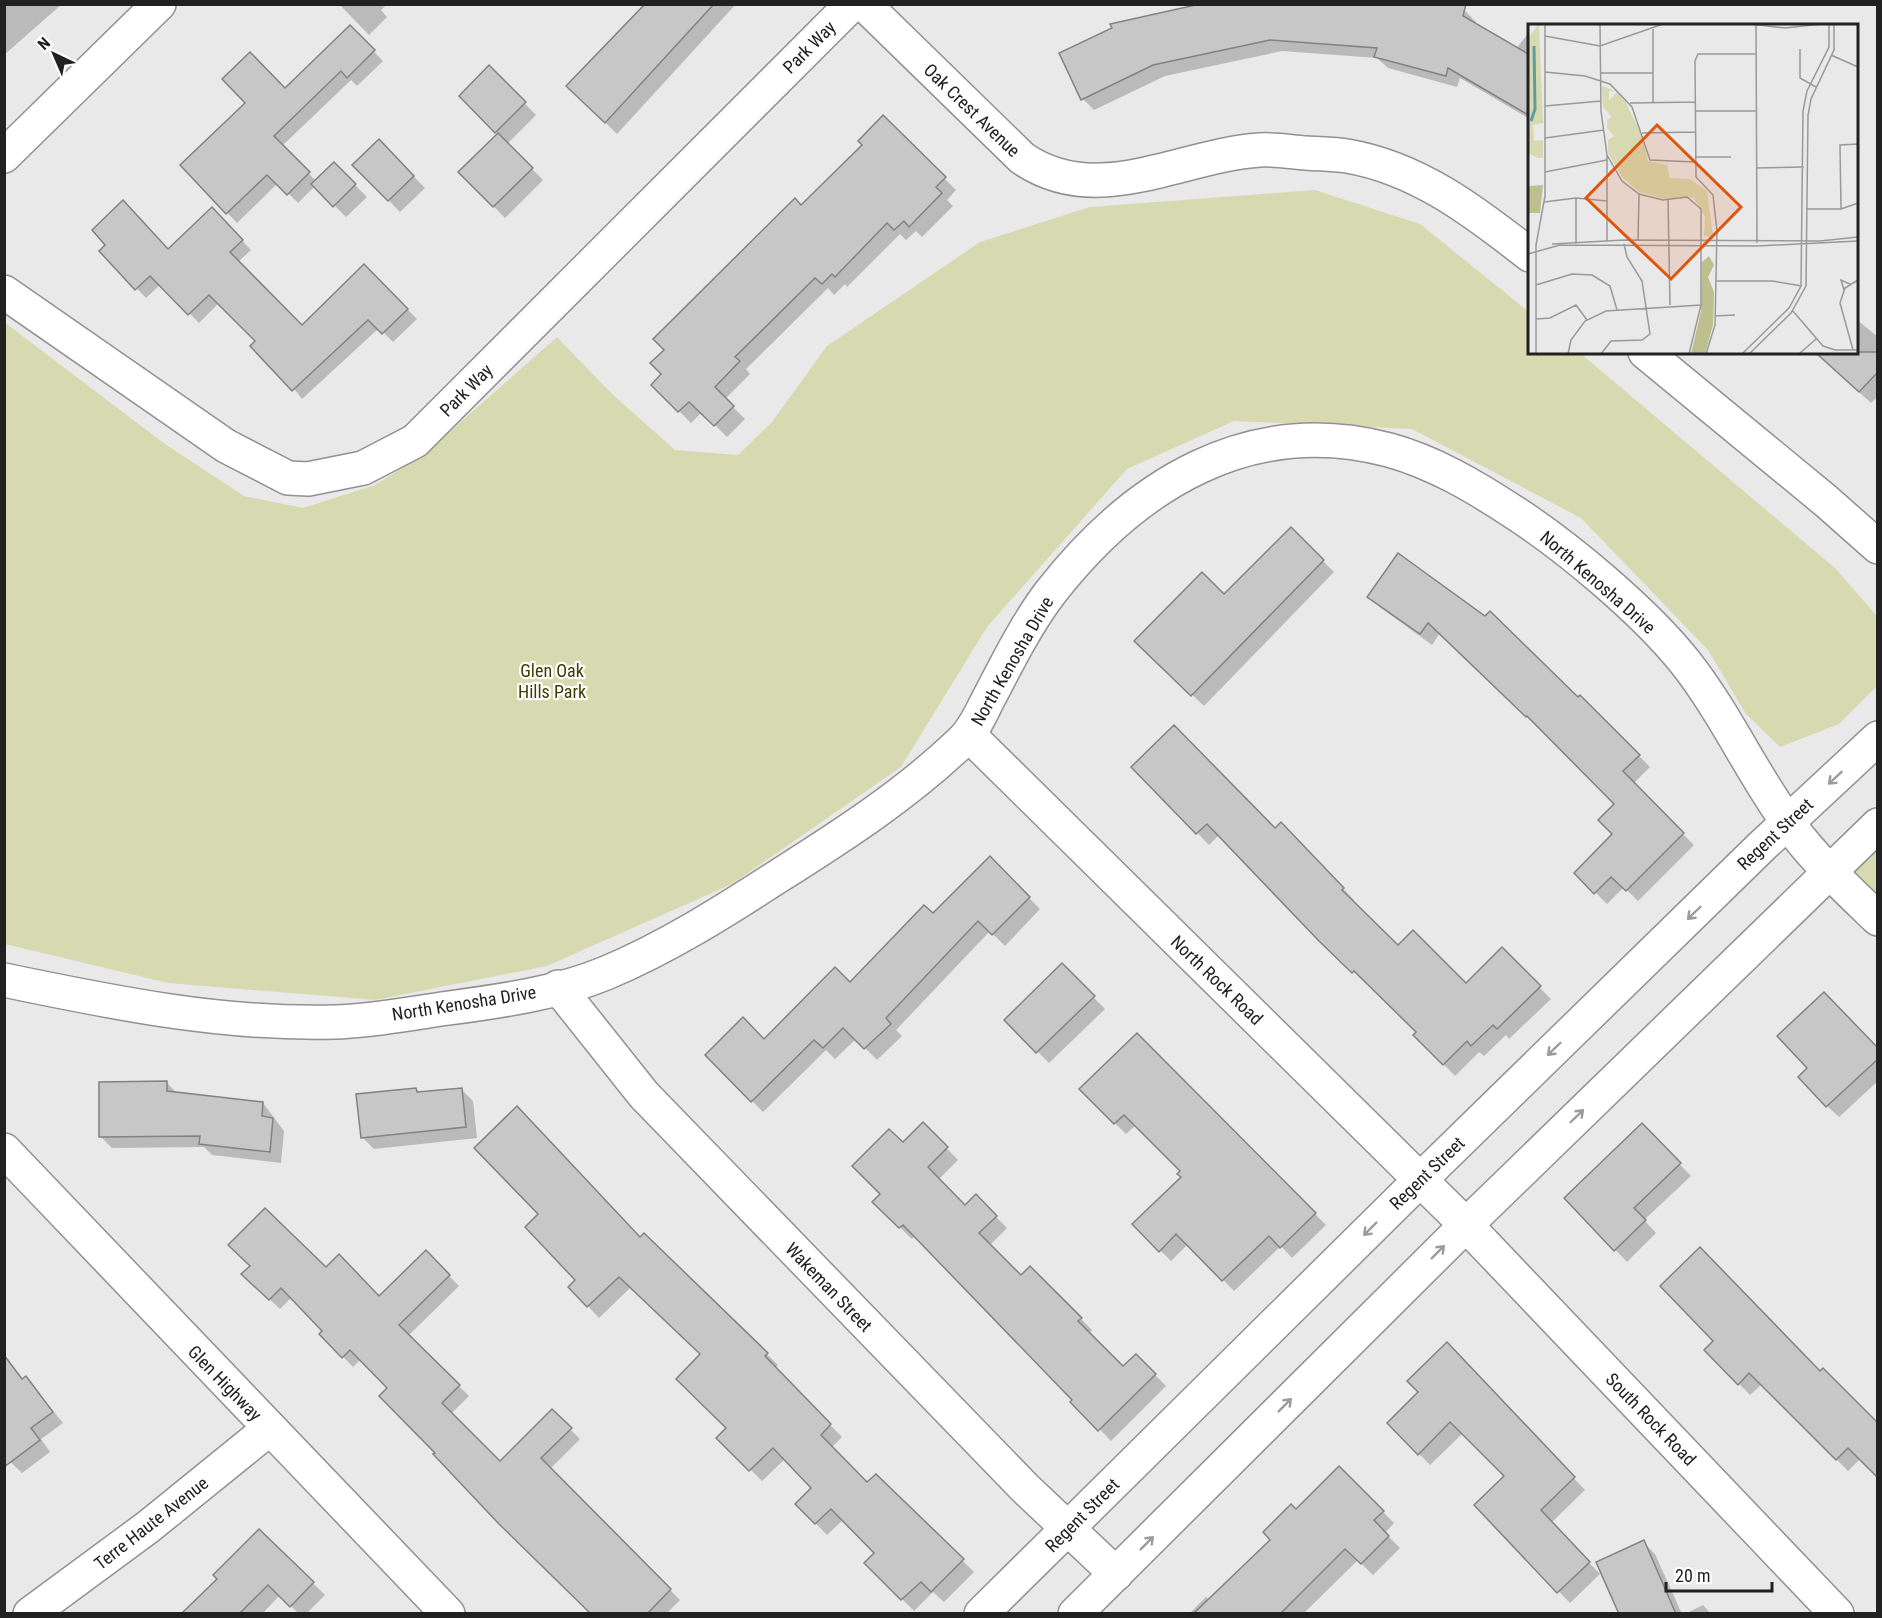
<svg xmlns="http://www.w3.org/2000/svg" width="1882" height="1618" font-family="'Roboto Condensed',sans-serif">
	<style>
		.green { fill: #d7dab1 }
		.shadow { fill: #0003 }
		.building { fill: #c8c7c8; stroke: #828283; stroke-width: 1.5 }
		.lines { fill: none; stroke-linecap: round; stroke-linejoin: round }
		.minor-casing { stroke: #919192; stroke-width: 36 }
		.minor { stroke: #fff; stroke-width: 33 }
		.oneway { stroke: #9b9b9c }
		.labels { text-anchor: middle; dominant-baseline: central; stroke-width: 4.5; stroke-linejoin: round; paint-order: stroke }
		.street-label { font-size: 18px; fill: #212122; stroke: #fff }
		.park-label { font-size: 18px; fill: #3c3d00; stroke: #fff }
		.inset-river { fill: none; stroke: #5c9ca3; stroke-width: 3 }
		.inset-road { fill: none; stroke: #99999a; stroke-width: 1.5 }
		.view { fill: #de560d; fill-opacity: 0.15; stroke: #de560d; stroke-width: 3 }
		.inset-edge { fill: none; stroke: #212122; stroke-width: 3 }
	</style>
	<rect width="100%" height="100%" fill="#e9e9ea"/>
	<!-- green -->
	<g class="green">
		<polygon points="1315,190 1420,224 1529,312 1530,352 1580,353 1835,568 1877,616 1877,686 1839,724 1780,747 1746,714 1708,650 1581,518 1412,429 1234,421 1127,469 987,627 901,767 732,884 547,966 375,1000 168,983 5,944 4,322 165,444 244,496 303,508 375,485 423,455 557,337 611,393 675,450 738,455 772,422 827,346 980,242 1090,207"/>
		<polygon points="1877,825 1877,919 1844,886"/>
	</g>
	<!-- shadow -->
	<g class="shadow">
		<polygon points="4,4 62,4 4,55"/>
		<polygon points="339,4 387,4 381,10 387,17 369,35"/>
		<polygon points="661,4 736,4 617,134 568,86"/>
		<polygon points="1464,10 1476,22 1475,24 1516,49 1530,31 1530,119 1460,78 1457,87 1388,68 1377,58 1282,51 1165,76 1094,110 1083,99 1061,54"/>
		<polygon points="350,27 383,61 357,86 351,80 282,146 316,181 334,164 367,197 346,217 315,186 298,203 278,183 237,223 182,165 285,89"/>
		<polygon points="489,67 536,115 507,144 543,180 505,218 460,172 499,134 461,96"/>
		<polygon points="883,117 956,190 947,200 953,206 922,237 916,231 906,240 900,234 847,287 845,284 834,295 828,288 746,369 750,374 725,399 745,419 727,437 702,412 691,423 653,385 801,207 864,145"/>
		<polygon points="379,141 425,188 400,212 354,165"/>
		<polygon points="212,209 251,250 238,262 302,327 364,266 417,319 393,342 379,328 302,399 257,341 219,303 199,323 161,284 146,298 101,251 169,251"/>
		<polygon points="1856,319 1878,337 1878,396 1871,403 1833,368 1856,352"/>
		<polygon points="1291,529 1334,572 1204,706 1136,641 1224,596"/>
		<polygon points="1399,555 1578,699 1580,697 1650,767 1633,784 1694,845 1638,901 1624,887 1607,904 1576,873 1614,834 1616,804 1540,726 1538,728 1440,633 1432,645 1381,608 1369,596"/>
		<polygon points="1133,767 1292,836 1354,900 1352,902 1398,947 1466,986 1502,950 1551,999 1509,1039 1506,1035 1484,1056 1479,1052 1455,1076 1415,1035 1418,1032 1367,981 1365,983 1219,835 1209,845"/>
		<polygon points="990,859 1040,909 1005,946 990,931 896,1030 902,1036 877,1060 856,1039 835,1059 826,1050 763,1112 707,1055 764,1041 850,984 933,915"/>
		<polygon points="1062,965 1105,1009 1049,1063 1006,1020"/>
		<polygon points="1137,1035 1326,1225 1292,1258 1281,1246 1234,1291 1188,1244 1171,1261 1134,1224 1183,1177 1182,1171 1136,1125 1126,1134 1081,1089"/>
		<polygon points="1878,1049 1878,1081 1839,1117 1827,1106"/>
		<polygon points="167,1083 178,1094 263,1103 284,1131 281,1163 212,1155 204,1147 112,1148 100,1136"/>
		<polygon points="416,1089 420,1094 461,1089 473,1101 477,1138 374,1149 362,1137"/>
		<polygon points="923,1124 958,1160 938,1180 965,1207 976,1197 1007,1228 990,1245 1021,1277 1030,1268 1092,1330 1089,1333 1123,1368 1136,1356 1166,1386 1111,1441 915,1235 912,1239 874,1202 882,1194 903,1144"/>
		<polygon points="1642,1126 1691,1176 1644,1220 1656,1233 1627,1262 1566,1198"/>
		<polygon points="644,1235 778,1365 775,1368 842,1437 831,1448 867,1484 876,1476 974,1572 944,1602 933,1592 914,1611 866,1563 877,1553 844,1519 827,1535 797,1504 813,1488 785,1459 762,1481 718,1438 728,1428 702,1355 631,1287 599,1318 570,1287"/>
		<polygon points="426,1253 459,1286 408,1336 469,1396 451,1414 500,1463 552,1411 580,1439 550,1469 680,1600 666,1614 592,1614 437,1453 389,1388 361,1359 353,1367 321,1334 324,1331 292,1297 280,1309 243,1274 326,1269 379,1298"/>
		<polygon points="1706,1350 1820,1373 1860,1459 1848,1471 1762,1384 1750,1395"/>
		<polygon points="1458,1356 1585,1490 1551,1523 1600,1574 1570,1603 1476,1505 1506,1476 1463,1433 1430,1465 1389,1423"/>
		<polygon points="26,1378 63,1423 41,1439 50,1452 22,1473 4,1456"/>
		<polygon points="1339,1468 1394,1523 1385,1533 1400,1548 1373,1575 1358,1560 1303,1614 1189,1614 1206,1597 1209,1600 1273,1540 1296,1511"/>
		<polygon points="259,1531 325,1595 306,1614 299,1614 280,1595 262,1614 183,1614 219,1579"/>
		<polygon points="1643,1542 1655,1554 1682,1614 1620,1614"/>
		<polygon points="1703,1605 1711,1614 1685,1614"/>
	</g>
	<!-- building -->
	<g class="building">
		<polygon points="645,4 714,4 605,123 566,86"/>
		<polygon points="1200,4 1466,4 1463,16 1530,55 1530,116 1448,68 1446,76 1374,57 1377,48 1270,40 1153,65 1081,100 1059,53 1112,28 1110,24"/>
		<polygon points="350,25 375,50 347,78 341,71 274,136 310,172 287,195 267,175 226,214 180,165 245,103 222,79 250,52 285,88"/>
		<polygon points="489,65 526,102 495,133 459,96"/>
		<polygon points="883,115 946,177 936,187 942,193 909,227 904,221 894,230 887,223 835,277 832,274 822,284 815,278 735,357 740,361 715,387 734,406 714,426 689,402 678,412 651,385 661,374 650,363 664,350 653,339 795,198 801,205 862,145 858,141"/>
		<polygon points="498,133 533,168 493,207 458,172"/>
		<polygon points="379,139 414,176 388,201 352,165"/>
		<polygon points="334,162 356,184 333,207 311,184"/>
		<polygon points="123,200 168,249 212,207 243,240 230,252 302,325 364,264 408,309 382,334 368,320 292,391 250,346 255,341 209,295 188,315 150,276 135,290 99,251 105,245 92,230"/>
		<polygon points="1815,352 1878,352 1878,372 1859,392"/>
		<polygon points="1291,527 1324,560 1191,696 1134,641 1202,572 1224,594"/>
		<polygon points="1398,553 1485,616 1490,611 1578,697 1580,695 1640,755 1623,771 1684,833 1626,891 1611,877 1594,894 1574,873 1612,834 1598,820 1614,804 1527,716 1526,717 1428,623 1420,634 1367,597"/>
		<polygon points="1174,725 1275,828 1281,822 1344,888 1342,890 1398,945 1413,930 1466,983 1502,947 1541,986 1497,1029 1493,1025 1471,1046 1467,1041 1443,1065 1413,1035 1416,1032 1354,971 1352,973 1319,941 1207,824 1196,834 1131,767"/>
		<polygon points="990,856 1030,897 992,935 978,921 886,1018 891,1024 864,1049 843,1028 823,1048 814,1040 751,1102 705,1055 743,1017 764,1039 835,967 850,982 924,905 933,913"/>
		<polygon points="1062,963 1095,996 1036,1053 1004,1020"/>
		<polygon points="1824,992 1878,1048 1878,1059 1826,1107 1798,1077 1807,1068 1777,1036"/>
		<polygon points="1137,1033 1316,1213 1280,1248 1269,1236 1222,1281 1176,1234 1159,1252 1132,1224 1181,1177 1177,1174 1180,1171 1124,1115 1114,1124 1079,1089"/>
		<polygon points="167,1081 167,1091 263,1102 262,1116 273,1118 270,1152 199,1144 200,1136 99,1137 99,1082"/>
		<polygon points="416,1088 417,1092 462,1088 466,1127 361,1138 356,1094"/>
		<polygon points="517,1106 640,1237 644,1233 768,1353 765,1356 831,1424 821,1435 867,1482 876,1474 964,1559 931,1592 921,1582 901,1600 864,1563 874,1553 831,1509 815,1524 795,1504 811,1488 773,1448 749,1471 716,1438 726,1428 676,1379 700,1354 619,1277 587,1307 568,1287 575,1280 525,1227 538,1214 474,1148"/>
		<polygon points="923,1122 948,1147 928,1167 965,1205 976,1194 997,1216 979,1233 1021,1275 1030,1266 1082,1318 1078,1321 1123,1366 1136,1354 1156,1374 1098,1431 1070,1402 1072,1400 903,1225 899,1228 872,1202 880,1194 852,1166 889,1129 903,1142"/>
		<polygon points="1642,1123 1681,1163 1634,1208 1646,1220 1614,1251 1564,1198"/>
		<polygon points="265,1208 326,1267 339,1254 379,1296 426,1250 450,1275 399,1325 460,1385 442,1403 500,1461 552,1409 572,1428 541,1458 671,1589 647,1614 591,1614 499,1524 433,1454 435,1453 379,1396 387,1388 350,1350 342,1358 319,1334 322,1331 281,1288 269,1300 241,1274 250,1266 228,1245"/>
		<polygon points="1700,1247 1820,1371 1823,1368 1878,1423 1878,1478 1848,1448 1836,1460 1749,1373 1738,1385 1704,1350 1713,1341 1660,1286"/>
		<polygon points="1447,1342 1575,1477 1541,1510 1590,1562 1557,1593 1474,1505 1504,1476 1450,1422 1418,1455 1387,1423 1418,1392 1407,1381"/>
		<polygon points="4,1355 22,1379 26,1376 53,1412 31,1428 40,1440 4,1467"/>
		<polygon points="1339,1466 1384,1511 1374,1520 1389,1536 1361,1564 1345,1549 1280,1614 1193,1614 1270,1540 1263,1532 1291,1504 1296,1509"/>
		<polygon points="259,1529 314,1582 290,1607 268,1585 239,1614 181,1614 217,1579 213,1575"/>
		<polygon points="1644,1540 1676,1614 1619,1614 1596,1562"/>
	</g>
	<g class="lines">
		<!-- minor casing -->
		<g class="minor-casing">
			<g id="minor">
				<path d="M864,4L1022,158C1097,210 1180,155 1260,150C1275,149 1291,152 1306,153C1319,154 1334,154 1347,156C1418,168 1475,212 1530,255"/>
				<polyline points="4,156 159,4"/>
				<polyline points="4,292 226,446 288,478 308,479 363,468 415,441 852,4"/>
				<polyline points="1645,352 1826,501 1878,547"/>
				<polyline points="969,735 1466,1225 1837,1614"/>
				<path d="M4,980C114,1003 223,1025 335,1022C373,1021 412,1013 449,1008C501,1001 558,993 606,973C666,948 723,912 777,877C842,836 907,794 962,741C976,728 983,708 992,692C1009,659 1028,622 1050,593C1134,485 1249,413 1389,450C1433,462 1474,486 1512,511C1568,547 1644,611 1685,662C1726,714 1752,774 1791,827C1816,861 1848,890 1878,919"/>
				<polyline points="558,987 644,1095 1025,1488 1116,1574"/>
				<polyline points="4,1150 448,1614"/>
				<polyline points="30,1614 148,1527 269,1429"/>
				<polyline points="981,1614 1421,1179 1762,846 1878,738"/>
				<polyline points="1075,1614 1466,1225 1878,825"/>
			</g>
		</g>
		<!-- minor -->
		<use href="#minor" class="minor"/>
	</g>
	<!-- one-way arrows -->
	<defs><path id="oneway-shaft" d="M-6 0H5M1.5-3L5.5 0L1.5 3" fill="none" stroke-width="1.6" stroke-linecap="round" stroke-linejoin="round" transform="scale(1.5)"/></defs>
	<g class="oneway">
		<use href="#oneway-shaft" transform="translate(1835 778) rotate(137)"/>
		<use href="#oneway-shaft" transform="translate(1694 913) rotate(136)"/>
		<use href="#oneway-shaft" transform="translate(1554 1049) rotate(136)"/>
		<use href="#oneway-shaft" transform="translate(1577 1116) rotate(-44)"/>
		<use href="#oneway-shaft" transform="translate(1370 1229) rotate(135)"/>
		<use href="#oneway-shaft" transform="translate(1438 1252) rotate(-45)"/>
		<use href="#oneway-shaft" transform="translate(1285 1405) rotate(-45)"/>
		<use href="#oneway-shaft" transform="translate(1147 1543) rotate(-45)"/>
	</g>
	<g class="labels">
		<!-- street labels -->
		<g class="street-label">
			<text transform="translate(809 47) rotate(-45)">Park Way</text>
			<text transform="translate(972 110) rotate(44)">Oak Crest Avenue</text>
			<text transform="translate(466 390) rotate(-45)">Park Way</text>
			<text transform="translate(1598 582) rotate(41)">North Kenosha Drive</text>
			<text transform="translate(1012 661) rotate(-60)">North Kenosha Drive</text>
			<text transform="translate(1775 834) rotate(-43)">Regent Street</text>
			<text transform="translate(1217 980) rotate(44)">North Rock Road</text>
			<text transform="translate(464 1003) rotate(-9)">North Kenosha Drive</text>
			<text transform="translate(1427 1173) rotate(-44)">Regent Street</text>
			<text transform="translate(829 1287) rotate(46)">Wakeman Street</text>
			<text transform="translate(225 1383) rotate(46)">Glen Highway</text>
			<text transform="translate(1651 1419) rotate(46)">South Rock Road</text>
			<text transform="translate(1082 1515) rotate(-45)">Regent Street</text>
			<text transform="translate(151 1523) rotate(-38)">Terre Haute Avenue</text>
		</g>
		<!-- park labels -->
		<g class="park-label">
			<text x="552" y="670">Glen Oak<tspan x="552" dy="21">Hills Park</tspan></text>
		</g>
	</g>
	<!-- overview -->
	<g transform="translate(1528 24)">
		<rect width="330" height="330" fill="#e9e9ea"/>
		<path d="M11,0L15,99L5,101L6,117L15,116V134H10L0,129V14ZM74,62L88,67H81V77L89,68L97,77L114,112L120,137L139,141L142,154L162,155L179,167L185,213L176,212L177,193L166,174L136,175L111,168L94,153L80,129V116L86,112L79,104V96L84,93L75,83Z" fill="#d7dab1"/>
		<path d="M15,161L12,189H0V162ZM181,232L186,241L180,253L186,268L185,301L177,330H163L173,287L174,238Z" fill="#bdc08e"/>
		<path class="inset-river" d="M3,97L7,85L6,22"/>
		<path class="inset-road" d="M72,0L73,87L79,131V217M223,0L257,4L294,0M228,1L229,219M17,12L72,22L135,0M272,25V54L288,63M303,31L330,43M17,48L57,52L82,60L104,83L122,136L167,138M73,49H125M102,79L167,78M125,79V5M17,82L73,77M167,87H228M114,109L167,108M17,114L76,106M79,131L94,157L111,170L135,176L159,173L173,185V281L161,330M167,133H203M229,144L276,143M17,148L79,136M48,174V220M140,176L142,281M16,178L48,174L79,177M278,185H313L330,179M313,185L312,121L330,120M110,217L111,170M24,220L96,216L292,217L330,213M0,230L32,221L229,222L330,217M188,257H244L274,262M8,261L44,250L64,251L82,262L89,286M316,266L313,256L322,260M264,286L295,322L307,326H330M187,292L207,291M8,295L22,294L48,281L59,296M325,326L312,279L317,264L330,256M8,330V221L17,172V0M40,330L43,316L57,297L78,287L173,281M73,330L83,317L114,316L122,310L114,257L99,233L96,220M178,330L187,301L189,207L185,171L168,153L167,37L170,30H228M214,330L261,284L273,262L275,87L279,67L301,23V0M221,330L263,289L278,262L280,91L283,75L306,26V0M271,330L288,315"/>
		<path class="view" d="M129,101L213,183L143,255L58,174Z"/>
		<rect width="330" height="330" class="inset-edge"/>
	</g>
	<!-- border -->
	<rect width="1882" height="1618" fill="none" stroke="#212122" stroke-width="12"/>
	<!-- north arrow -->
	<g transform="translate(54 54) rotate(316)" stroke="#ffffff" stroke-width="4.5" paint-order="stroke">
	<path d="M0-4.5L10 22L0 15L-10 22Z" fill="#212122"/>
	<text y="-9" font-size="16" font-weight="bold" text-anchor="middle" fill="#212122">N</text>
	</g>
	<!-- scale -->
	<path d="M1666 1582v9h106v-9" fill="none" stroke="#212122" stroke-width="3"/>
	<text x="1675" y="1582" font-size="18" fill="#212122" stroke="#ffffff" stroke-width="4.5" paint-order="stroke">20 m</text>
</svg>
